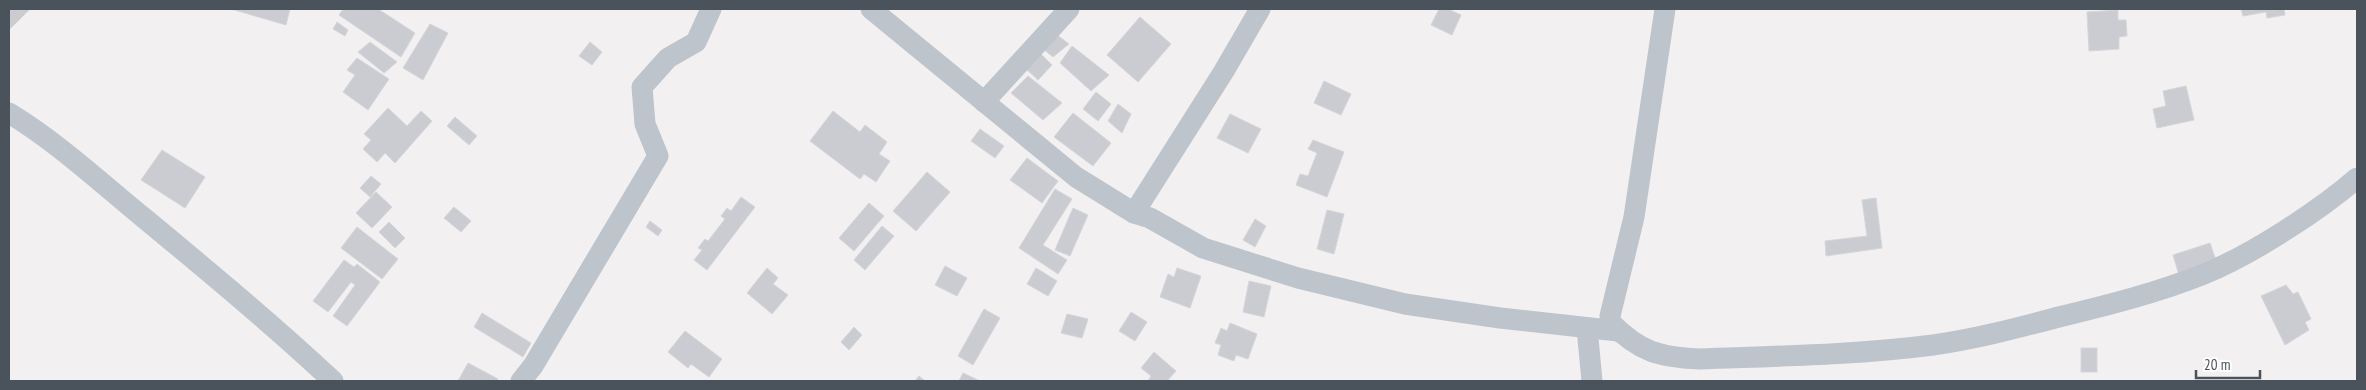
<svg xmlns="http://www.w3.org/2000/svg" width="2366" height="390" font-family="'PT Sans Narrow',sans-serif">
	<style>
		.building { fill: #cbccd2; stroke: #d5d6da }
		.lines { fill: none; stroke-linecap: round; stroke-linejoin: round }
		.minor { stroke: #bdc4cb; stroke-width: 21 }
	</style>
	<rect width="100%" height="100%" fill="#f2f0f0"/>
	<!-- building -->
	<g class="building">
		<polygon points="9,9 30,9 10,29"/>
		<polygon points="231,9 290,9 286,25"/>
		<polygon points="343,9 378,9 415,33 401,57 339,15"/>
		<polygon points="1439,9 1448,9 1461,15 1452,35 1431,25"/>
		<polygon points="2241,9 2284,9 2285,15 2267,18 2266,12 2243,16"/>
		<polygon points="2118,10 2118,20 2126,20 2127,36 2119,37 2119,49 2089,51 2087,12"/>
		<polygon points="1140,17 1171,44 1138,82 1107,55"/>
		<polygon points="337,22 348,30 345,36 333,29"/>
		<polygon points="430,24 448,33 423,80 403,68"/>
		<polygon points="1056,34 1069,44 1053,57 1042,48"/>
		<polygon points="370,42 397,62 384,73 358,52"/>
		<polygon points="590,42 602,52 592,65 579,56"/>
		<polygon points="1072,46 1109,75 1091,91 1060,63"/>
		<polygon points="1038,51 1052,65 1038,80 1024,67"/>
		<polygon points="357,58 389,79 368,110 343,92 355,75 347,70"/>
		<polygon points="1028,76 1062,103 1043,120 1011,93"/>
		<polygon points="1324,81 1351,94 1341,115 1314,103"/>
		<polygon points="2186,86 2194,120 2157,128 2153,109 2166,106 2163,91"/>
		<polygon points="1096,92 1111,104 1098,121 1083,109"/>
		<polygon points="1118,104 1131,114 1122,133 1108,121"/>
		<polygon points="388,108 407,126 421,111 432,121 395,163 385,153 377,162 363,149 371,140 364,134"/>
		<polygon points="833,111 860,132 865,125 887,142 879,154 890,161 876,182 864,174 860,179 810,141"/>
		<polygon points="1073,113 1111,143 1093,166 1054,137"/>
		<polygon points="1230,114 1261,129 1248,153 1217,138"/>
		<polygon points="455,117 477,136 469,145 447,126"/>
		<polygon points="980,129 1004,146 995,158 971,141"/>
		<polygon points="1313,140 1344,152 1327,197 1296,185 1300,174 1308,176 1317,153 1308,149"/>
		<polygon points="162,150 205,177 185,208 141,180"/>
		<polygon points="1027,158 1058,181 1042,203 1010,180"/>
		<polygon points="927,172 950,192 916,231 893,211"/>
		<polygon points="371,176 381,184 370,197 360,188"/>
		<polygon points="1055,189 1072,199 1043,245 1067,260 1058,274 1019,248"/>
		<polygon points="376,192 392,207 372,228 356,213"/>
		<polygon points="741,197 755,207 707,270 694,260 702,250 698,248 705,239 708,241 725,219 721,216 727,208 731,211"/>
		<polygon points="1876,198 1882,248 1826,256 1825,241 1867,236 1862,200"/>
		<polygon points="869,203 884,216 854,251 839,238"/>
		<polygon points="454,207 471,221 461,232 444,218"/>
		<polygon points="1073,208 1088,215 1070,256 1055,250"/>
		<polygon points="1327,210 1344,214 1334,254 1317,249"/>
		<polygon points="1255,219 1266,226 1255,247 1243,240"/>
		<polygon points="650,221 662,230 658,236 646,227"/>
		<polygon points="389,222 405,238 395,248 379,232"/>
		<polygon points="882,226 894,236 865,270 854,260"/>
		<polygon points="357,227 398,259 382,279 341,248"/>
		<polygon points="2210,243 2217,263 2179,275 2173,255"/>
		<polygon points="344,260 354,267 357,264 380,282 347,326 333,316 355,285 351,282 328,312 313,301"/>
		<polygon points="945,266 967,278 957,296 935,285"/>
		<polygon points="767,268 778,278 773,284 788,295 772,314 747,293"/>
		<polygon points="1036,268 1057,281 1048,296 1027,284"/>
		<polygon points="1177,268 1201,276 1190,308 1160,297 1168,274 1174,277"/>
		<polygon points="1249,281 1271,286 1264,317 1243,312"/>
		<polygon points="2286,285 2293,294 2298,292 2311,319 2305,322 2309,330 2285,345 2261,296"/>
		<polygon points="984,309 1000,318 973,365 958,356"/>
		<polygon points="1131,312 1147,322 1135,341 1119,331"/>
		<polygon points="482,313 531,343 523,357 474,327"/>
		<polygon points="1067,314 1088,319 1082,338 1061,333"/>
		<polygon points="1230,323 1257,334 1248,359 1236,355 1234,361 1218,355 1221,345 1215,343 1221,328 1227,331"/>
		<polygon points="854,327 862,335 849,350 841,342"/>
		<polygon points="685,331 722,359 709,377 691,364 688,368 668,352"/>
		<rect x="2081" y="348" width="16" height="24"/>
		<polygon points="1154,352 1176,371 1167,381 1148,381 1151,376 1141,368"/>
		<polygon points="468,363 498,379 497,381 458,381"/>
		<polygon points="963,373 980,381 959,381"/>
		<polygon points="919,376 925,381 915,381"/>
	</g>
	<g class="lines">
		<!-- minor -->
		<g class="minor">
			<polyline points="871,9 1076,177 1134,213 1150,218 1203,248 1298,278 1405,304 1500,318 1618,331"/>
			<path d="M1665,9L1634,217L1610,316L1611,323C1640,352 1659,357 1699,359C1777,356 1856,355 1933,345C1976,339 2017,328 2059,317C2108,305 2157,293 2204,274C2251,255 2319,211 2357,178"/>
			<polyline points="984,102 1069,9"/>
			<path d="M9,113C57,142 100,182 144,218C208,271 272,324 333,381"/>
			<polyline points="1134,213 1224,71 1260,9"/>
			<polyline points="1587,328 1592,381"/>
			<polyline points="521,381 533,366 658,156 645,124 642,87 668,58 696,42 711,9"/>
		</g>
	</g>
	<!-- border -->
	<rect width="2366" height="390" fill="none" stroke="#4a535b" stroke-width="20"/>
	<!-- scale -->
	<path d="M2196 370v8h64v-8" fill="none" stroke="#4a535b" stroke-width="2.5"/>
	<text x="2204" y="370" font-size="15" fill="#4a535b" stroke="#ffffff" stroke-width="4" paint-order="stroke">20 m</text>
</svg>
